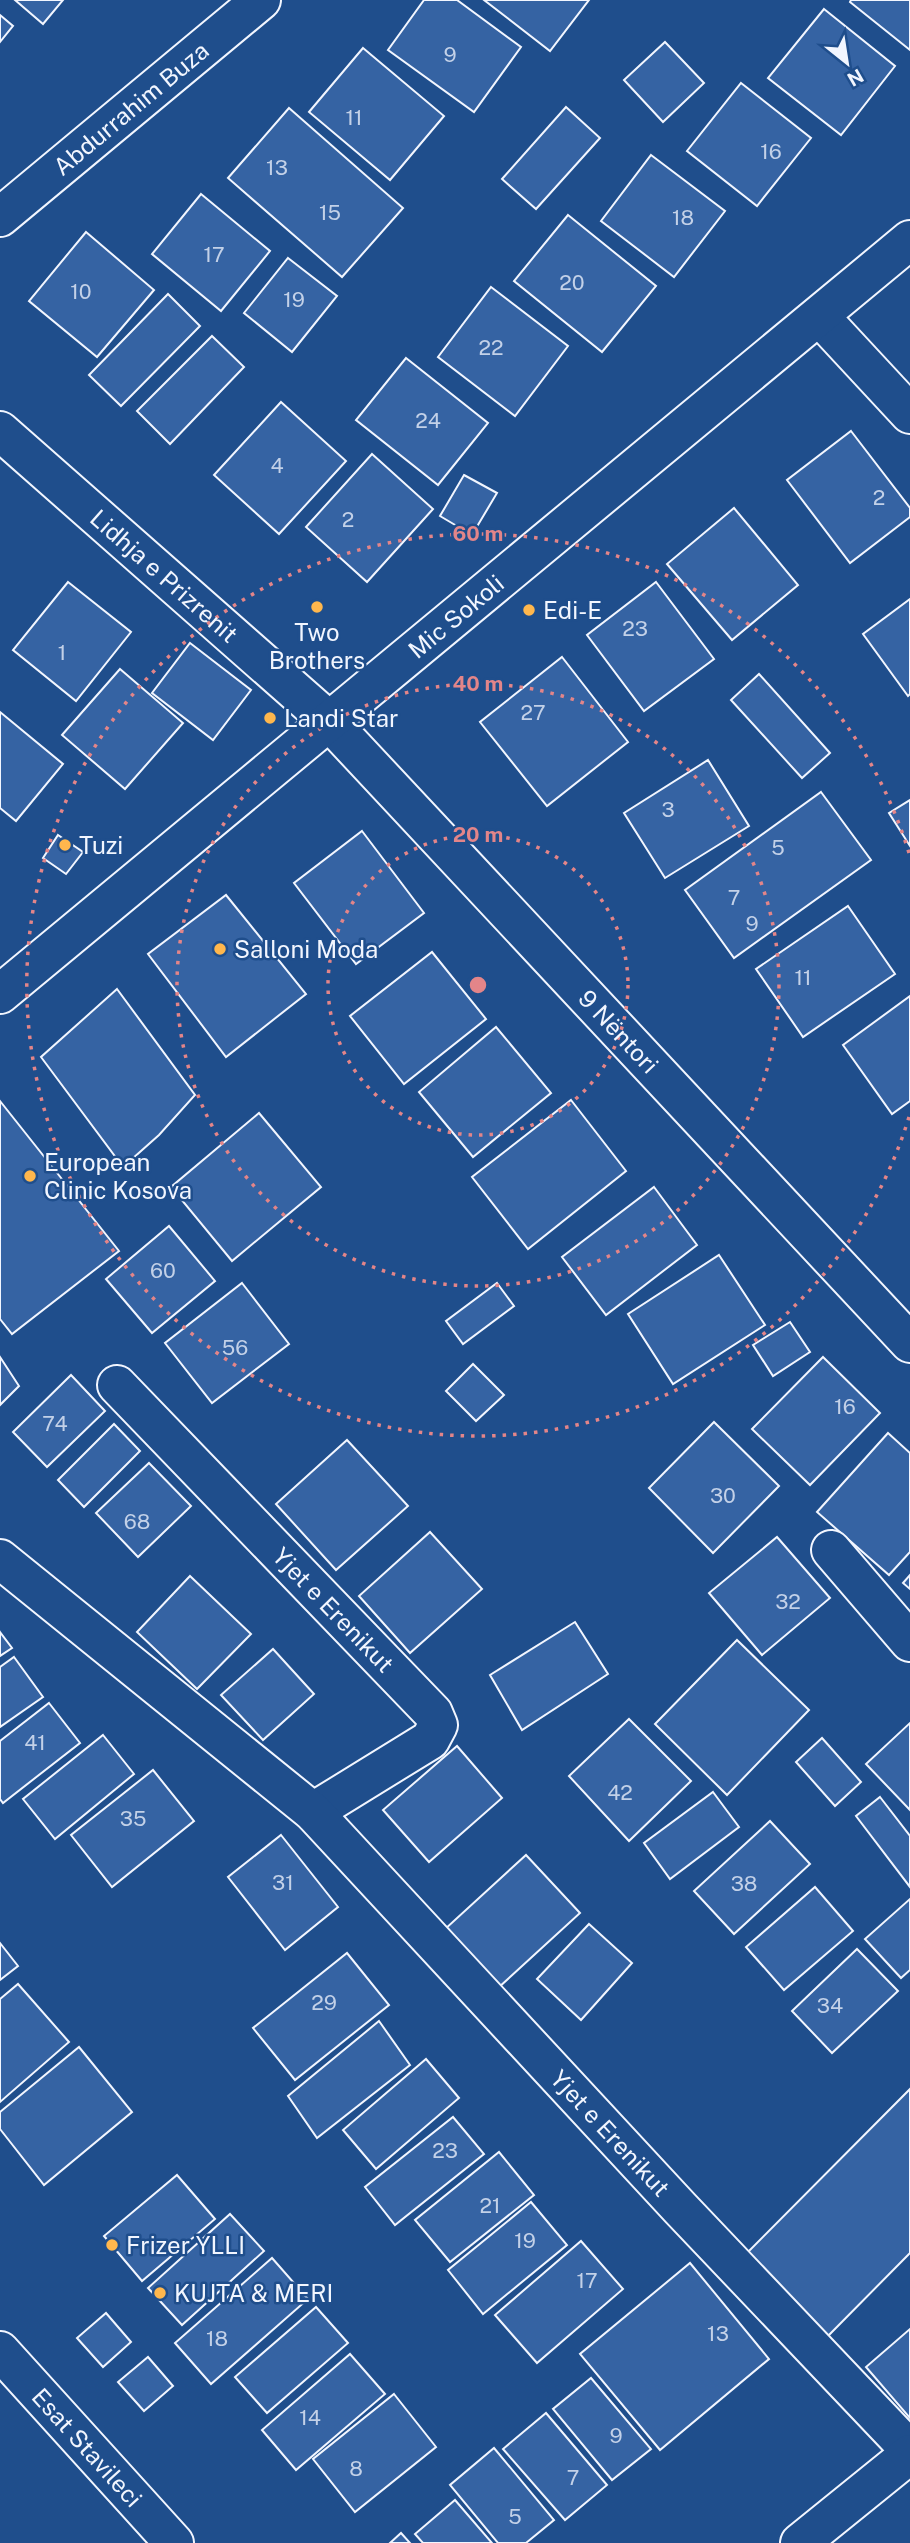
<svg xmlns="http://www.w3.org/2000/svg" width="910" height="2543" font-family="'Public Sans',sans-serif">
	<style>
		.building { fill: #3563a3; stroke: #f2f6ff; stroke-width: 2 }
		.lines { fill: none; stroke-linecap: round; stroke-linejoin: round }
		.minor-casing { stroke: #f2f6ff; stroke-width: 42 }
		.minor { stroke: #1f4e8c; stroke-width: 38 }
		.ring { fill: none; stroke: #e38589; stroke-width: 3.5; stroke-dasharray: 3.5 7 }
		.poi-dot { fill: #ffb74d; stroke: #1f4e8c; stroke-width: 2.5 }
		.labels { text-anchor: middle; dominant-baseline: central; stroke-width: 5; stroke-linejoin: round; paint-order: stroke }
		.number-label { font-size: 21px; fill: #c3d1e8 }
		.street-label { font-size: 24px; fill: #f2f6ff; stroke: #1f4e8c }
		.poi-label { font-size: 24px; fill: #f2f6ff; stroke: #1f4e8c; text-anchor: start }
		.centre { fill: #e38589; stroke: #1f4e8c; stroke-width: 3.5 }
		.ring-label { font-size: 21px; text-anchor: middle; font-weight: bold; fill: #e38589; stroke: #1f4e8c; stroke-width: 5; stroke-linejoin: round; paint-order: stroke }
	</style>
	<rect width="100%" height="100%" fill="#1f4e8c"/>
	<!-- building -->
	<g class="building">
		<polygon points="15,0 63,0 43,24"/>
		<polygon points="424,0 457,0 521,47 474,112 388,50"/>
		<polygon points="484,0 589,0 550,51"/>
		<polygon points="851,0 910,0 910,50 850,2"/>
		<polygon points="824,9 895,66 841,135 768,78"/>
		<polygon points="0,15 13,26 0,42"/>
		<polygon points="665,42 704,83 663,122 624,80"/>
		<polygon points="363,48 444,116 390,180 309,112"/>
		<polygon points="741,83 811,138 757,206 687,151"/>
		<polygon points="566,107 600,138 536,209 502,179"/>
		<polygon points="289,108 403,208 342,277 228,178"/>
		<polygon points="651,155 725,211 674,277 601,221"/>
		<polygon points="201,194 270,251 221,311 152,254"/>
		<polygon points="568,215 656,286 602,352 514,281"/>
		<polygon points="86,232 154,290 97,357 29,301"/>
		<polygon points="288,258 337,296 292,352 244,313"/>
		<polygon points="491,287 568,346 515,416 438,357"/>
		<polygon points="168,294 200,326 121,406 89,375"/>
		<polygon points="212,336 244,367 170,444 137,411"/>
		<polygon points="406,358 488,423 438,485 356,420"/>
		<polygon points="281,402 346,461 279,534 214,475"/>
		<polygon points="851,431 910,508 910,517 850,563 787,480"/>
		<polygon points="372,454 433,509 367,582 306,527"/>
		<polygon points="464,475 497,493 472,535 440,516"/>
		<polygon points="734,508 798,585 732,640 667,564"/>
		<polygon points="68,582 131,632 76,701 13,650"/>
		<polygon points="656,582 714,659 644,711 587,635"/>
		<polygon points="910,599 910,694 908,696 863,634"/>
		<polygon points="190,643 251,690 213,740 152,693"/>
		<polygon points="562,657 628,742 547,806 480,722"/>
		<polygon points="120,669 183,723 125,789 62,735"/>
		<polygon points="759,674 830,753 802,778 731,700"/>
		<polygon points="0,712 63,764 16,821 0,808"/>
		<polygon points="708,760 749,826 665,878 624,813"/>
		<polygon points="821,792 871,860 734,958 685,890"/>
		<polygon points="910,800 910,846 889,813"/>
		<polygon points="362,831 424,913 356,964 294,883"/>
		<polygon points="58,835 83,852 66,874 43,858"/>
		<polygon points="226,895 306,994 226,1057 148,954"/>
		<polygon points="848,906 895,974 803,1037 756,969"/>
		<polygon points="432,952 486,1019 404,1084 350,1016"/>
		<polygon points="117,989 195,1095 159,1135 123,1167 41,1057"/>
		<polygon points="910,996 910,1101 892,1114 843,1045"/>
		<polygon points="496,1027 551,1093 473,1157 419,1092"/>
		<polygon points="571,1100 626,1171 528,1249 472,1177"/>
		<polygon points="0,1101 119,1251 12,1334 0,1319"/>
		<polygon points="259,1113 321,1187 232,1261 171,1187"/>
		<polygon points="654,1187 697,1245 606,1315 562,1257"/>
		<polygon points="169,1226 215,1281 152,1333 106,1279"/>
		<polygon points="719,1255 765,1325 673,1384 628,1314"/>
		<polygon points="242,1283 289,1344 212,1403 165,1343"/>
		<polygon points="497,1283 514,1306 463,1344 446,1321"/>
		<polygon points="790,1322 810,1352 773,1376 753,1345"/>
		<polygon points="0,1357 19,1386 0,1405"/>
		<polygon points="823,1357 880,1413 810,1485 752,1429"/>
		<polygon points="473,1364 504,1395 476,1421 446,1391"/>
		<polygon points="71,1375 105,1411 47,1467 13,1432"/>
		<polygon points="714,1422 779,1486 713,1553 649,1488"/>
		<polygon points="114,1424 140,1451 84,1507 58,1480"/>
		<polygon points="888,1433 910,1453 910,1552 889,1575 817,1512"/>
		<polygon points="347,1440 408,1506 336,1570 276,1504"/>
		<polygon points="149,1463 191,1506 138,1557 96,1513"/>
		<polygon points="430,1532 482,1589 410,1653 359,1596"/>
		<polygon points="777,1537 830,1598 762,1655 709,1593"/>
		<polygon points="910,1575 910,1589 903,1583"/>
		<polygon points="190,1576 251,1634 197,1689 137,1632"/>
		<polygon points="575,1622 608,1674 522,1730 490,1675"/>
		<polygon points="0,1632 12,1648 0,1656"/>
		<polygon points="737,1640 809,1710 727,1795 655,1724"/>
		<polygon points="273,1649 314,1694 263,1740 221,1695"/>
		<polygon points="14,1657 43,1697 0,1727 0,1667"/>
		<polygon points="49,1703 80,1743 3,1803 0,1799 0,1741"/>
		<polygon points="629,1719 691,1781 629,1841 569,1776"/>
		<polygon points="910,1723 910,1810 866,1764"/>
		<polygon points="103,1735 134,1774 55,1839 23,1799"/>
		<polygon points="822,1738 861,1782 835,1806 796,1762"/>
		<polygon points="457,1746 502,1798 429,1862 383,1810"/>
		<polygon points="153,1770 194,1821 112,1887 71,1835"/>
		<polygon points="713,1792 739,1827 670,1879 644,1843"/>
		<polygon points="880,1797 910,1836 910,1887 856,1816"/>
		<polygon points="770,1821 810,1864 734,1934 694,1891"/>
		<polygon points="281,1835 338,1907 285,1950 228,1877"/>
		<polygon points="526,1855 580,1913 498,1988 444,1930"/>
		<polygon points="815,1887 853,1931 784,1990 746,1947"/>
		<polygon points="910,1899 910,1970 901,1978 865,1939"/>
		<polygon points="589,1924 632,1963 581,2020 537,1979"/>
		<polygon points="0,1943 18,1966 0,1980"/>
		<polygon points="857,1949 898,1991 832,2053 792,2011"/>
		<polygon points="347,1953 389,2005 295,2080 253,2028"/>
		<polygon points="18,1984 69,2042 0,2102 0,1999"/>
		<polygon points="379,2021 410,2065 317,2138 288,2096"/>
		<polygon points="79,2047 132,2112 44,2185 0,2129 0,2112"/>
		<polygon points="426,2059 459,2098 376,2169 343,2130"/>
		<polygon points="910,2089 910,2253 826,2338 743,2257"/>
		<polygon points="453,2117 484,2154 395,2225 365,2187"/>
		<polygon points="499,2152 534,2195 450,2262 415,2220"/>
		<polygon points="177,2175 215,2219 142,2281 104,2236"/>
		<polygon points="531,2202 567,2245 483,2314 448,2270"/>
		<polygon points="230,2214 264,2251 182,2325 148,2288"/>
		<polygon points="581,2241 623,2289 537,2363 495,2315"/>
		<polygon points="272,2258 308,2299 211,2384 175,2343"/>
		<polygon points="690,2263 769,2359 660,2450 580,2354"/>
		<polygon points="316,2307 348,2343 267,2413 235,2377"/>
		<polygon points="106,2313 131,2342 103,2367 77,2338"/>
		<polygon points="910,2329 910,2418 866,2367"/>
		<polygon points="350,2354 385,2394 296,2470 262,2430"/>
		<polygon points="148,2357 173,2386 144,2411 118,2382"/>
		<polygon points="591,2378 651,2449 612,2480 553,2409"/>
		<polygon points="394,2394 436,2447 355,2512 313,2459"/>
		<polygon points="546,2413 607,2485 565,2520 503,2449"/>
		<polygon points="494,2448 554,2520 526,2543 498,2543 450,2485"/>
		<polygon points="455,2500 492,2543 423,2543 415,2534"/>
		<polygon points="401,2533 410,2543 390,2543"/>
	</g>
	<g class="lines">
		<!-- minor casing -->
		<g class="minor-casing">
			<g id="minor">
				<path id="s1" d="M0,217L261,0"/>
				<polyline points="820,317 910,414"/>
				<path id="s2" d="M0,431L328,720L910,1343"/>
				<path id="s3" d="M0,994L910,240"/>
				<path id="s4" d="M117,1385L433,1713L438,1725L430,1740L313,1812"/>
				<polyline points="831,1550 910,1642"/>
				<path id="s5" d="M0,1559L313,1812L680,2208L910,2450"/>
				<path id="s6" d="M0,2351L174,2543"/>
				<polyline points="800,2543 910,2454"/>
			</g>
		</g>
		<!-- minor -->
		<use href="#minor" class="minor"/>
	</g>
	<!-- distance rings -->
	<g class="ring">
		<circle cx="478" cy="985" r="150"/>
		<circle cx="478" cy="985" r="301"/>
		<path d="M909 1117A451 451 0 1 1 909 853"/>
	</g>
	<!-- markers -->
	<g class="poi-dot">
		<circle cx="317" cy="607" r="7"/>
		<circle cx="529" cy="610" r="7"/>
		<circle cx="270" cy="718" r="7"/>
		<circle cx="65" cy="845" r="7"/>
		<circle cx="220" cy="949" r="7"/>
		<circle cx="30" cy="1176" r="7"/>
		<circle cx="112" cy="2245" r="7"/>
		<circle cx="160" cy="2293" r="7"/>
	</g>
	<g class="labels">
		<!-- number labels -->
		<g class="number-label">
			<text x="450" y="54">9</text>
			<text x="354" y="117">11</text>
			<text x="771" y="151">16</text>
			<text x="277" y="167">13</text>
			<text x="330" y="212">15</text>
			<text x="683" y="217">18</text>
			<text x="214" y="254">17</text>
			<text x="572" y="282">20</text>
			<text x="81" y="291">10</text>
			<text x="294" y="299">19</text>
			<text x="491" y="347">22</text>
			<text x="428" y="420">24</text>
			<text x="277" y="465">4</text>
			<text x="879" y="497">2</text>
			<text x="348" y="519">2</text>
			<text x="635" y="628">23</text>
			<text x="62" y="652">1</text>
			<text x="533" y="712">27</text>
			<text x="668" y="809">3</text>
			<text x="778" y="847">5</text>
			<text x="734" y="897">7</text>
			<text x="752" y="923">9</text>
			<text x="803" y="977">11</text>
			<text x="163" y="1270">60</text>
			<text x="235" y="1347">56</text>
			<text x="845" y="1406">16</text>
			<text x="55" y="1423">74</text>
			<text x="723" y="1495">30</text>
			<text x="137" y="1521">68</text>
			<text x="788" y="1601">32</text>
			<text x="35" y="1742">41</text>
			<text x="620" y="1792">42</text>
			<text x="133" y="1818">35</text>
			<text x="283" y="1882">31</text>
			<text x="744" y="1883">38</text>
			<text x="324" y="2002">29</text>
			<text x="830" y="2005">34</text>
			<text x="445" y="2150">23</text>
			<text x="490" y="2205">21</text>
			<text x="525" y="2240">19</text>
			<text x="587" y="2280">17</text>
			<text x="718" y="2333">13</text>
			<text x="217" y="2338">18</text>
			<text x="310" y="2417">14</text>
			<text x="616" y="2435">9</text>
			<text x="356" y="2468">8</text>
			<text x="573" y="2477">7</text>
			<text x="515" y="2516">5</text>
		</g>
		<!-- street labels -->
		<g class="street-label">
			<text stroke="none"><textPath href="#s1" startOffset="170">Abdurrahim Buza</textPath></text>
			<text stroke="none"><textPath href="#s2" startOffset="219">Lidhja e Prizrenit</textPath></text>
			<text stroke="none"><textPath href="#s3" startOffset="592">Mic Sokoli</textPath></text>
			<text stroke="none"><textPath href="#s2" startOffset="863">9 Nëntori</textPath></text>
			<text stroke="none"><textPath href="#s4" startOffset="312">Yjet e Erenikut</textPath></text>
			<text stroke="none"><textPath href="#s5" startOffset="840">Yjet e Erenikut</textPath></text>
			<text stroke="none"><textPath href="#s6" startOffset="130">Esat Stavileci</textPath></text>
		</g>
		<!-- poi labels -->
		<g class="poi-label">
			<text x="543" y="610">Edi-E</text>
			<text x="317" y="632" text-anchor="middle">Two<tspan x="317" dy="28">Brothers</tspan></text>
			<text x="284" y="718">Landi Star</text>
			<text x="79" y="845">Tuzi</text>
			<text x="234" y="949">Salloni Moda</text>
			<text x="44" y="1162">European<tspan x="44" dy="28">Clinic Kosova</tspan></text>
			<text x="126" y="2245">Frizer YLLI</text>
			<text x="174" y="2293">KUJTA &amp; MERI</text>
		</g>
	</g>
	<circle cx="478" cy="985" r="10" class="centre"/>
	<g class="ring-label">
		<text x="478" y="541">60 m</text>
		<text x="478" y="691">40 m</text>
		<text x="478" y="842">20 m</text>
	</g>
	<!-- north arrow -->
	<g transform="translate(847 63) rotate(150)" stroke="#1f4e8c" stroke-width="5" paint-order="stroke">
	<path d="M0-5L12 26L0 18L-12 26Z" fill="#f2f6ff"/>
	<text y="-10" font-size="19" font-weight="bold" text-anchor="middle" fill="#f2f6ff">N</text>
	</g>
</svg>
